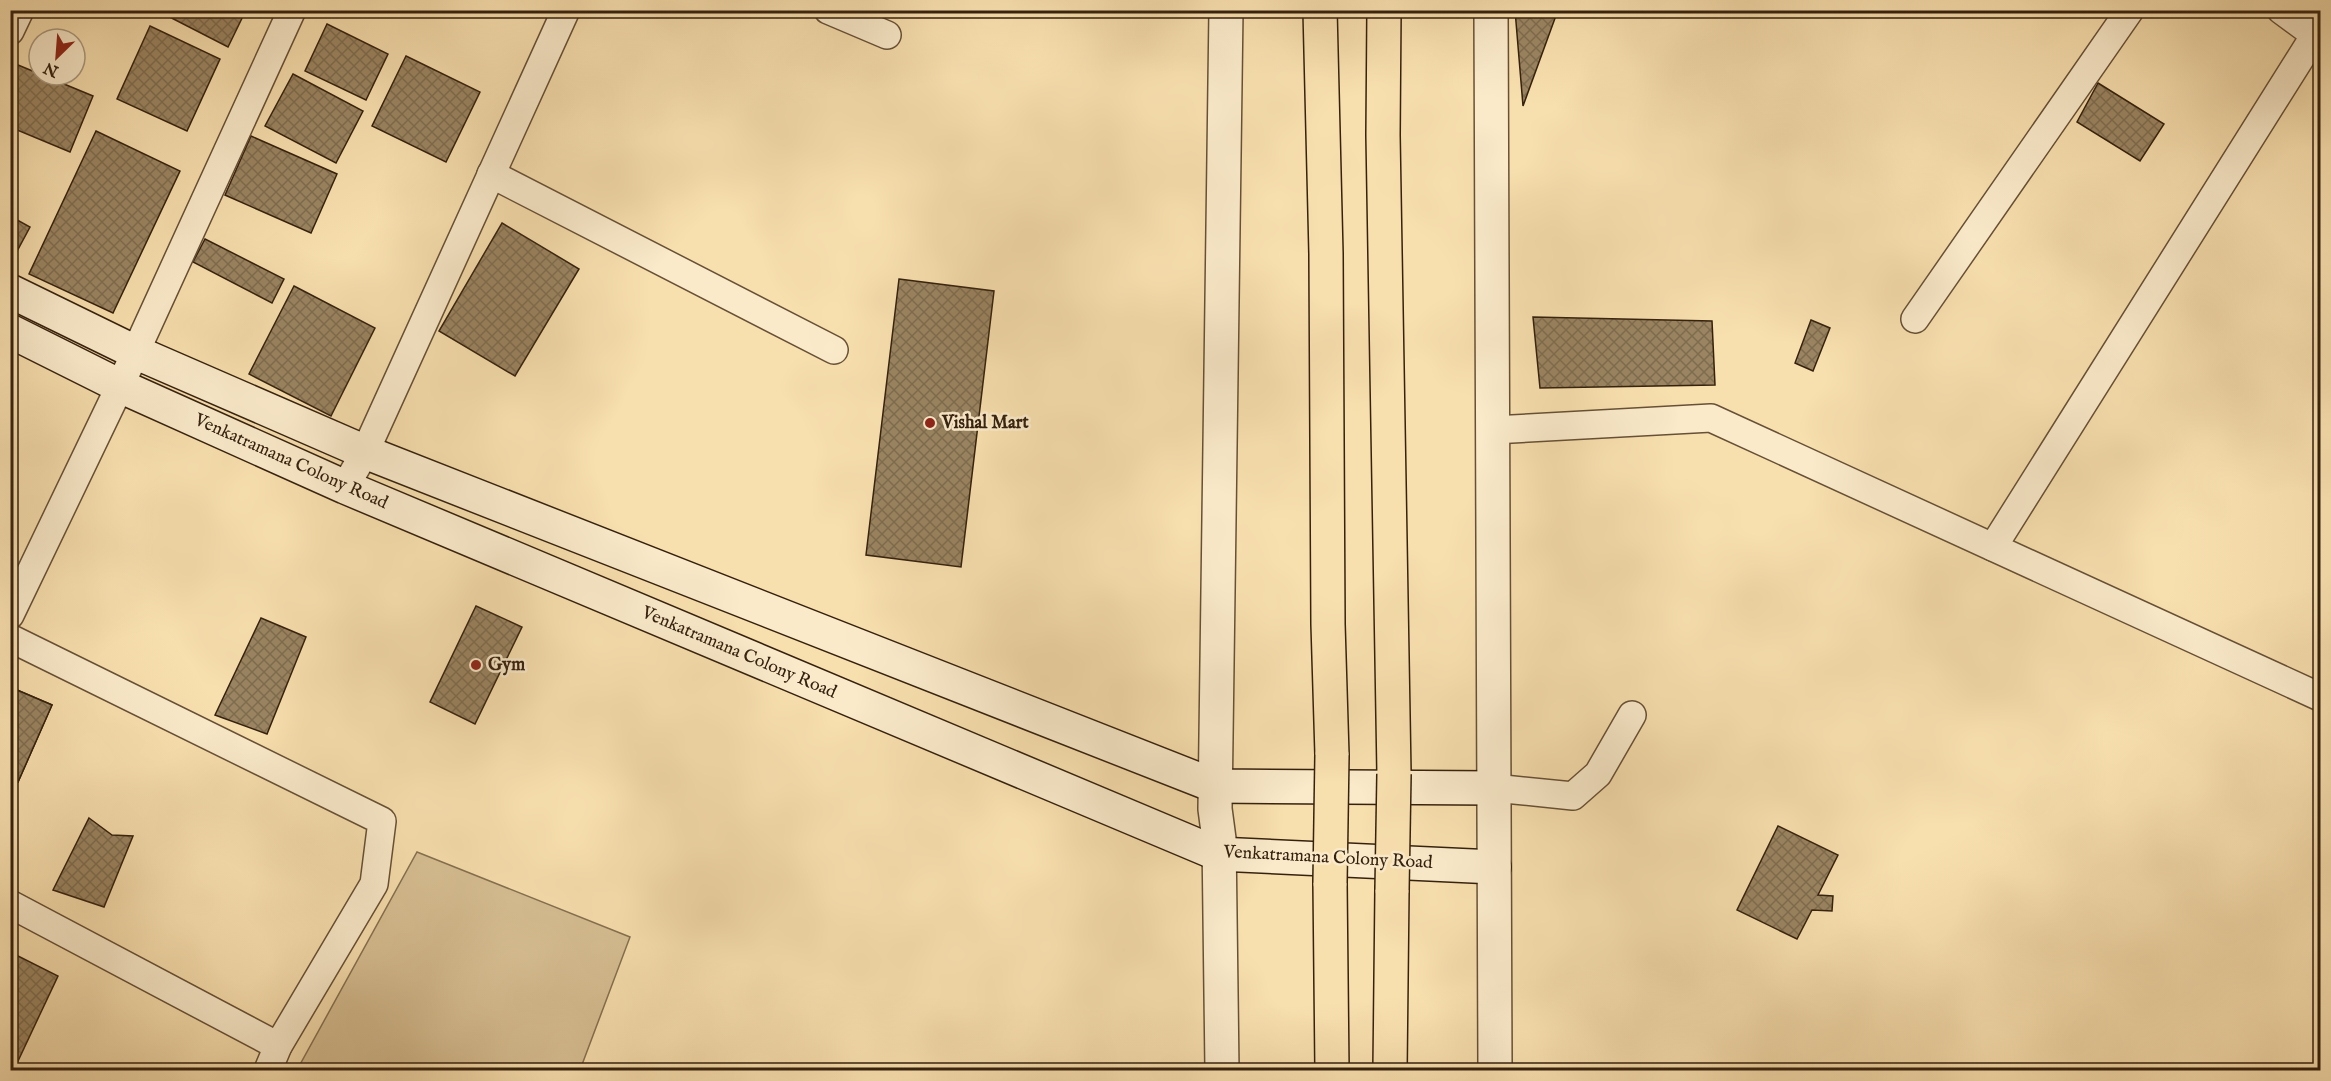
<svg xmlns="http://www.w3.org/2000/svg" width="2331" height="1081" font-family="'IM FELL English',serif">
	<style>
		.park { fill: #d7bf93; stroke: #867050; stroke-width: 1.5 }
		.building { fill: url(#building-cross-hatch); stroke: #35210e; stroke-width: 1.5 }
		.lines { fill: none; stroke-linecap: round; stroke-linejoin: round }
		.minor-casing { stroke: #665036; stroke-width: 30 }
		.tertiary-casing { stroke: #665036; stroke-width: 36 }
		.secondary-casing { stroke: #35210e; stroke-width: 36 }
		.trunk-casing { stroke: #35210e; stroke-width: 36 }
		.minor { stroke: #faeaca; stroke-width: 27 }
		.tertiary { stroke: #faeaca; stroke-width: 33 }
		.secondary { stroke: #faeaca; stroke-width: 33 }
		.trunk { stroke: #f8dfae; stroke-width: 33 }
		.trunk-bridge-casing { stroke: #35210e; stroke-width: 36; stroke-linecap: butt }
		.trunk-bridge { stroke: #f8dfae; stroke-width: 33 }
		.poi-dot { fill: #8f2418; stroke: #faeaca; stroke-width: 2 }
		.labels { text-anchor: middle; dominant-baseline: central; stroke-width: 5; stroke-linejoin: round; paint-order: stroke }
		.poi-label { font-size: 18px; font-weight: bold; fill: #35210e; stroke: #faeaca; text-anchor: start }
		.street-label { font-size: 18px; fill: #35210e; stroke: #faeaca }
	</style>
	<defs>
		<pattern id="building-cross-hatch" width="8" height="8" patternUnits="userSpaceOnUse" patternTransform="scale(1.5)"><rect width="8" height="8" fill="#9a8461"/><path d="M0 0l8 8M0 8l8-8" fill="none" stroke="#7e6c4e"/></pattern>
	</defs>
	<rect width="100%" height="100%" fill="#f8dfae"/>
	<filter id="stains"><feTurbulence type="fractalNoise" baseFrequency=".00333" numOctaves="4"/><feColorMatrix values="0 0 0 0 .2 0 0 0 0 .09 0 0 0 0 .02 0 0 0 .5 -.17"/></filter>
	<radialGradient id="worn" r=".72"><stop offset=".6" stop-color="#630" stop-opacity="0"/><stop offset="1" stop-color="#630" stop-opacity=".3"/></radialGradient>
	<!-- park -->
	<polygon class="park" points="417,852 630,937 580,1070 297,1070"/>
	<!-- building -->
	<g class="building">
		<polygon points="156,10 246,10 228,47"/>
		<polygon points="1515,10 1558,10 1523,106"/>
		<polygon points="327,24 388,54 366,100 305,71"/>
		<polygon points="150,26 220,59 187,131 117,99"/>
		<polygon points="406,56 480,92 446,162 372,126"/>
		<polygon points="18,65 93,96 70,152 10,127 10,82"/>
		<polygon points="293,74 363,111 336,163 265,126"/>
		<polygon points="2098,83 2164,124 2140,161 2077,122"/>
		<polygon points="96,131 180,171 113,313 29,274"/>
		<polygon points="251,136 337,174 311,233 225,195"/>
		<polygon points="10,216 30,227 15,255 10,252"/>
		<polygon points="502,223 579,269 515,376 439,331"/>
		<polygon points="205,239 284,279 272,303 193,262"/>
		<polygon points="899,279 994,291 961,567 866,555"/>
		<polygon points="294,286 375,328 331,416 249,374"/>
		<polygon points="1533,317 1712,321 1715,385 1540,388"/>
		<polygon points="1811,320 1830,328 1813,371 1795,363"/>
		<polygon points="10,512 17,514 10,528"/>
		<polygon points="476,606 522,627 475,724 430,702"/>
		<polygon points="261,618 306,637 267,734 215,715"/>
		<polygon points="10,687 52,705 18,782 10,779"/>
		<polygon points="10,687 52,705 18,782 10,779"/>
		<polygon points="89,818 112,835 133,836 104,907 53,890"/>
		<polygon points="1778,826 1838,855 1818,895 1833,896 1832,911 1812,910 1797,939 1737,910"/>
		<polygon points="14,954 58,976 18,1061 10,1058 10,963"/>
	</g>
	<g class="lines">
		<!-- minor casing -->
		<g class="minor-casing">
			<g id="minor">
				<polyline points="828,10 887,35"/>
				<polyline points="10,31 20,10"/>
				<polyline points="491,174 834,350"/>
				<polyline points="1915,319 2130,10"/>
				<polyline points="1493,430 1711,418 2320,697"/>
				<polyline points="345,487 365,452 566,10"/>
				<polyline points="1993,547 2315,35 2281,10"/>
				<polyline points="10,615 120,386 292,10"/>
				<polyline points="10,638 382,821 374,884 278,1046 268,1070"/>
				<polyline points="1494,788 1573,796 1598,774 1632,715"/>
				<polyline points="10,904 278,1046"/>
			</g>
		</g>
		<!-- tertiary casing -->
		<g class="tertiary-casing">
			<g id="tertiary">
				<polyline points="1491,10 1495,1070"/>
				<polyline points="1222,1070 1219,839 1215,809 1226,10"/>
			</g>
		</g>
		<!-- secondary casing -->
		<g class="secondary-casing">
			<g id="secondary">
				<polyline points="10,291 135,352 365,452 1215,786 1494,788"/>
				<polyline points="10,331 120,386 345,487 1218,854 1494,867"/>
			</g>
		</g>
		<!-- trunk casing -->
		<g class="trunk-casing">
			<g id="trunk">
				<polyline points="1320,10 1326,254 1328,624 1332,755"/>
				<polyline points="1384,10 1383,135 1394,774"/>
				<polyline points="1330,883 1332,1070"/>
				<polyline points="1390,1070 1392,890"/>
			</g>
		</g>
		<!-- minor -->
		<use href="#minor" class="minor"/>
		<!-- tertiary -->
		<use href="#tertiary" class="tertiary"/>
		<!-- secondary -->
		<use href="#secondary" class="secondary"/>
		<!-- trunk -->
		<use href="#trunk" class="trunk"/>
		<!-- trunk-bridge casing -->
		<g class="trunk-bridge-casing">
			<g id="trunk-bridge">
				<polyline points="1330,883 1332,755"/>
				<polyline points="1392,890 1394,774"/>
			</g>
		</g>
		<!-- trunk-bridge -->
		<use href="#trunk-bridge" class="trunk-bridge"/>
	</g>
	<!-- markers -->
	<g class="poi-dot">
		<circle cx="930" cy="423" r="6"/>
		<circle cx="476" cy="665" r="6"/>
	</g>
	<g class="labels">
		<!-- poi labels -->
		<g class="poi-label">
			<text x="942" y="423">Vishal Mart</text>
			<text x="488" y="665">Gym</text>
		</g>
		<!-- street labels -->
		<g class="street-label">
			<text transform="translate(291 462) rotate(24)">Venkatramana Colony Road</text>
			<text transform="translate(739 653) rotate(23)">Venkatramana Colony Road</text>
			<text transform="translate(1328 858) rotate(3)">Venkatramana Colony Road</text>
		</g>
	</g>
	<!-- margin -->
	<rect width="2331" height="1081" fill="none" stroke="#f8dfae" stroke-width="36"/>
	<rect x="12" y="12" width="2307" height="1057" fill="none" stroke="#35210e" stroke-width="3"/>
	<rect x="18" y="18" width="2295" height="1045" fill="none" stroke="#35210e" stroke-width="1.5"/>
	<!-- north arrow -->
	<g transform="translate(57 57) rotate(205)"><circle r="28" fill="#faeaca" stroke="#ab9a7f" stroke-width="1.5"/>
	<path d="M0-4.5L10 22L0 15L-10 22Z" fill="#8f2418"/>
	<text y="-9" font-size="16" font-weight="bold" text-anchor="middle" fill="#35210e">N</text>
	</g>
	<rect width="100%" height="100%" filter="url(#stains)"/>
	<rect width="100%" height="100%" fill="url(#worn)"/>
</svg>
